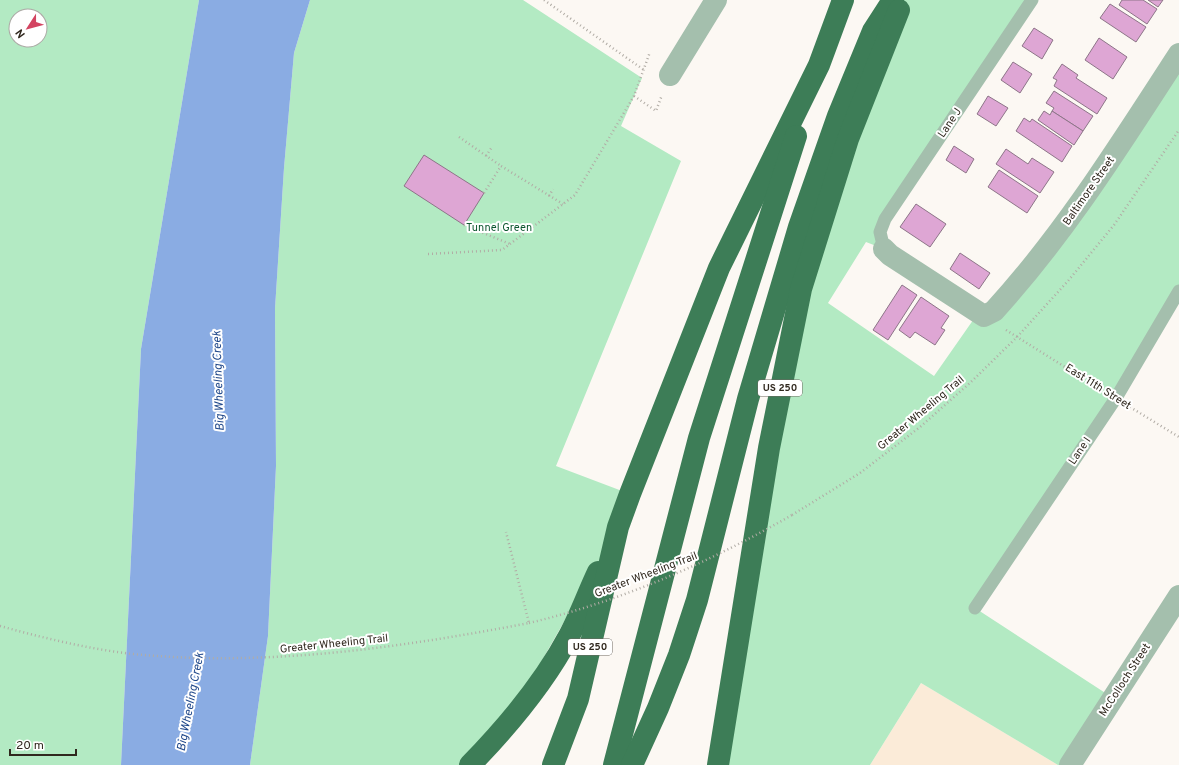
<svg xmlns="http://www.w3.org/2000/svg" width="1179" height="765" font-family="Overpass,sans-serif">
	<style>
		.built { fill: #fbebd8 }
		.green { fill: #b3eac3; fill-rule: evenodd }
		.water { fill: #8aace3 }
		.building { fill: #dea6d4; stroke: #8d7588 }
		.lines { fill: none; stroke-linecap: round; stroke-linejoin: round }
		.path { stroke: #b1aca5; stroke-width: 2.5; stroke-dasharray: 1 3; stroke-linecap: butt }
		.service { stroke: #a4bfad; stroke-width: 13 }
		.minor { stroke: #a4bfad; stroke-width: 22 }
		.tertiary { stroke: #a4bfad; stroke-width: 22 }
		.motorway { stroke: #3d7d57; stroke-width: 22 }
		.path-bridge { stroke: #b1aca5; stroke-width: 2.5; stroke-dasharray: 1 3; stroke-linecap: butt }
		.labels { text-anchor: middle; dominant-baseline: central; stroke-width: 4; stroke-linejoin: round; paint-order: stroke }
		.shield { fill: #fff; stroke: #6e6862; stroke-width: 1 }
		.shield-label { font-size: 10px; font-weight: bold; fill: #30281e }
		.street-label { font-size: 11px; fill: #30281e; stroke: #fff }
		.park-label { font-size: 11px; fill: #0e5730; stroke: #fff }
		.water-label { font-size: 12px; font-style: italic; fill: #21498b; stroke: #fff }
	</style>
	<rect width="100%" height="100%" fill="#fcf8f3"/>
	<!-- built -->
	<polygon class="built" points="921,683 1058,765 870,765"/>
	<!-- green -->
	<g class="green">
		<path d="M0,0H199L141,349L121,765H0ZM16,16H40V40H16Z"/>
		<polygon points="310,0 523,0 642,78 621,126 681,161 556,466 630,494 618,527 500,734 467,765 250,765 268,636 276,466 275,309 284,168 294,53"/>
		<polygon points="904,0 1032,0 885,219 884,249 866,242 828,303 934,376 978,313 984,316 1179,54 1179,291 975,608 1113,698 1070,765 1058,765 921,683 870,765 718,765 789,344"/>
	</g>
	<!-- water -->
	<polygon class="water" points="199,0 310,0 294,53 284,168 275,309 276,466 268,636 250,765 121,765 141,349"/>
	<!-- building -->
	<g class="building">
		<polygon points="1122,0 1143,0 1157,9 1147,24 1119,5"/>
		<polygon points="1148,0 1163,0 1158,7"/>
		<polygon points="1110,4 1146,27 1136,42 1100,18"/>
		<polygon points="1034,28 1053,40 1042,59 1022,46"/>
		<polygon points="1099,38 1127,57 1113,79 1085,60"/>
		<polygon points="1013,62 1032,74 1020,93 1001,80"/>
		<polygon points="1062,64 1078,75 1076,78 1107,98 1097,114 1054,86 1057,80 1053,78"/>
		<polygon points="1054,91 1093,116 1083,131 1052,111 1054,108 1046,103"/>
		<polygon points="988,96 1008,108 996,126 977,114"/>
		<polygon points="1044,111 1050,115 1052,111 1083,131 1074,145 1038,120"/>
		<polygon points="1024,118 1030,122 1032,119 1072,146 1062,162 1016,131"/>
		<polygon points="954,146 974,159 966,173 946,160"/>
		<polygon points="1006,149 1028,164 1032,158 1054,172 1040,193 996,164"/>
		<polygon points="424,155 484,193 464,225 404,186"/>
		<polygon points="999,170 1038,196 1027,213 988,187"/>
		<polygon points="916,204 946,224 930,247 900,227"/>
		<polygon points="960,253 990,273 979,289 950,269"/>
		<polygon points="902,285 917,295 888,340 873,330"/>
		<polygon points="921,297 949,316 941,328 945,330 935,345 915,332 910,338 899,330"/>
	</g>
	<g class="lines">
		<!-- path -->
		<g class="path">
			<polyline points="544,0 644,70"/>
			<polyline points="634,96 656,111 662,95"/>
			<polyline points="459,137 501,166"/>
			<polyline points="486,156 492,147"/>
			<polyline points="484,193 501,166 563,204"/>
			<polyline points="549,196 553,189"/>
			<polyline points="464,225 510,244"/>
			<polyline points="428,254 502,250 575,195 634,96 650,52"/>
			<polyline points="1006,330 1100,389"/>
			<polyline points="1130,407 1179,437"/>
			<polyline points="792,515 860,473 920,427 971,382 1017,337 1068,281 1114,225 1179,130"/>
			<path d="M0,626C44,638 88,649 133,654C266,667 398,648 529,623L506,532"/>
		</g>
		<!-- service -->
		<g class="service">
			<polyline points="884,249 880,232 885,219 1032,0"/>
			<polyline points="975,608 1116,398 1179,291"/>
		</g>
		<!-- minor -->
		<g class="minor">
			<polyline points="670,75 716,0"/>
			<path d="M884,249L890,255L984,316L994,311C1066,232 1121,143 1179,54"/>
		</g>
		<!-- tertiary -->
		<polyline class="tertiary" points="1070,765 1179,596"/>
		<!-- motorway -->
		<g class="motorway">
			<path d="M470,765C507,727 544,683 569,636C580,616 588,593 598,572"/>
			<polyline points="553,765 578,699 618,527 630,494 719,268 819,65 843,0"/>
			<polyline points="614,765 699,438 796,136"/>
			<polyline points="632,765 658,708 679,655 697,600 748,399 799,227 838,116 873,31 893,0"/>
			<polyline points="718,765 769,448 801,289 848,139 899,10"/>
		</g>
		<!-- path-bridge -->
		<path class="path-bridge" d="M529,623C622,601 710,562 792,515"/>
	</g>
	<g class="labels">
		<!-- shield labels -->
		<g class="shield">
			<rect x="758" y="380" width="44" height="16" rx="3"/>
			<rect x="568" y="639" width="44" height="16" rx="3"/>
		</g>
		<g class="shield-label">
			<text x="780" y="388">US 250</text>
			<text x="590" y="647">US 250</text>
		</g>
		<!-- street labels -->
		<g class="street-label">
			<text transform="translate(950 123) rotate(-56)">Lane J</text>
			<text transform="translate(1089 191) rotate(-55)">Baltimore Street</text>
			<text transform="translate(1098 387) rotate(32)">East 11th Street</text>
			<text transform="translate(921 413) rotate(-40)">Greater Wheeling Trail</text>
			<text transform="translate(1080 451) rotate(-56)">Lane I</text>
			<text transform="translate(646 575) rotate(-21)">Greater Wheeling Trail</text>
			<text transform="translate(334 644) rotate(-6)">Greater Wheeling Trail</text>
			<text transform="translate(1125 680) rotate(-57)">McColloch Street</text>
		</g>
		<!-- park labels -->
		<g class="park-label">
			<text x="499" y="228">Tunnel Green</text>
		</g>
		<!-- water labels -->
		<g class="water-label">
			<text transform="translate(219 381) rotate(-92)">Big Wheeling Creek</text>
			<text transform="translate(191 702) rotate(-79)">Big Wheeling Creek</text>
		</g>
	</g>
	<!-- north arrow -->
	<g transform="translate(28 28) rotate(234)"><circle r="19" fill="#ffffff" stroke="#aca9a5"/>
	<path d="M0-3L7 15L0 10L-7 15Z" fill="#d34461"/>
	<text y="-6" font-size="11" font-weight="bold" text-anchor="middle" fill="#30281e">N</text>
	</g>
	<!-- scale -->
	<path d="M10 749v6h66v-6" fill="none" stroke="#30281e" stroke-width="2"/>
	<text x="16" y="749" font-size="12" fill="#30281e" stroke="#ffffff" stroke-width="3" paint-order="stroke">20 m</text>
</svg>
